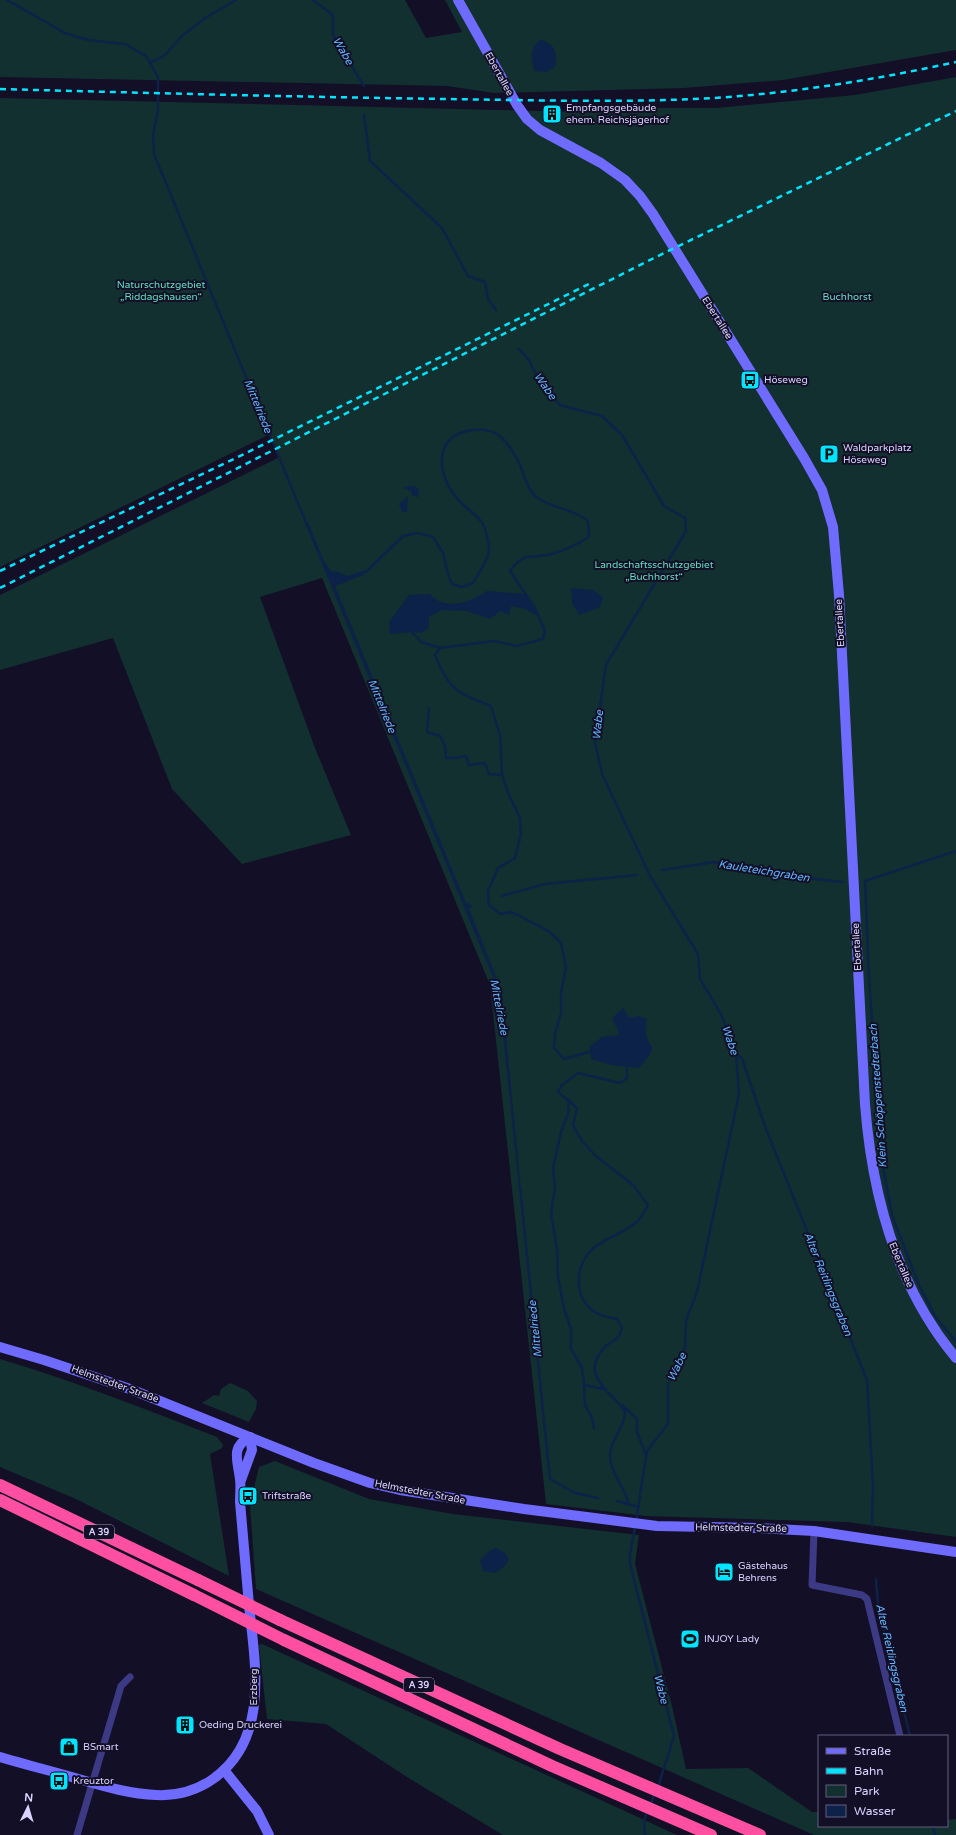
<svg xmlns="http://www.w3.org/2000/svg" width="956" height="1835" font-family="'Varela Round',sans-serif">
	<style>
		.green { fill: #12302f }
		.water { fill: #0c2248 }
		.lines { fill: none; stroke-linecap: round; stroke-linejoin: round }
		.stream { stroke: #0c2248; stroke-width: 2.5 }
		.street { stroke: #3d3a85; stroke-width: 7 }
		.secondary { stroke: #6f6bff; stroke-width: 10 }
		.highway { stroke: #ff4fa3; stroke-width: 12 }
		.rail { stroke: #00e5ff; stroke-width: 2.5; stroke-dasharray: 6 5; stroke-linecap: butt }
		.highway-bridge { stroke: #ff4fa3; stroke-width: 12 }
		.labels { text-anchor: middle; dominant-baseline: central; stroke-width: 4; stroke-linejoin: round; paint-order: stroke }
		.shield { fill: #130f26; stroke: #9e99be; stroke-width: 1 }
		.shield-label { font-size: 9px; font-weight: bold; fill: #d9d4ff }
		.street-label { font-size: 10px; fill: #d9d4ff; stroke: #130f26 }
		.poi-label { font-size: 10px; fill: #d9d4ff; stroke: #130f26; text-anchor: start }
		.park-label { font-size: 10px; fill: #5fe0c0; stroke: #130f26 }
		.water-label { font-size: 11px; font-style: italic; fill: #62b6ff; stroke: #130f26 }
	</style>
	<rect width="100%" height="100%" fill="#130f26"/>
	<!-- green -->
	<g class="green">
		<polygon points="0,0 405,0 426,38 462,32 445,0 956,0 956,50 783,80 684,88 494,93 447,86 0,77"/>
		<polygon points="956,77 956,1537 847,1522 646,1516 546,1504 490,985 322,578 260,597 315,748 351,835 242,864 172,789 113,638 0,670 0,595 280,457 270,434 0,567 0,98 586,112 587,108 716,108 855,95"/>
		<path d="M0,1359C74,1381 145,1409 217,1437L223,1445L222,1448L210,1454L229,1576L76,1499L0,1467Z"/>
		<polygon points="230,1383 248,1391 257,1401 256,1409 249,1422 202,1403 214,1395 219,1396 221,1389"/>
		<polygon points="275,1461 369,1499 453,1514 639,1535 635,1564 672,1706 686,1769 748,1768 812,1812 819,1812 819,1826 947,1826 947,1820 956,1819 956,1835 814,1835 256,1589 250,1505 259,1467"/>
		<polygon points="262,1644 677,1835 503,1835 410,1779 326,1724 267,1719 259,1645"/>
	</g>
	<!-- water -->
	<g class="water">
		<path d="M541,39C556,47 556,49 556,66L547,72L534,71C531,56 529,49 541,39Z"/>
		<polygon points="409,486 414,486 419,490 418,497 413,496 411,491 404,488"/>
		<polygon points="408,496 407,512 402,512 399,504"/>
		<path d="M308,522L323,559L331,571L339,572L347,576L362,571L364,575C353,578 345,583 335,586L466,903L470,904L472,907L469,909L498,981L502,995L521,1189H519L499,996L495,982L305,523Z"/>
		<polygon points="571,588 593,590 603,597 600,607 579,615 572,603"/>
		<path d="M487,591L525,594L538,616L525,609L511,606L509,615L500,611L490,619L467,611L442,610L429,617V628L421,633L412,632L390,634L389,622L409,595L430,594C446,612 470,602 487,591Z"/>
		<path d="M623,1008L629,1018L638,1016L647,1019C645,1030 645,1038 652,1047L650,1055L639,1068L611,1065L591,1059L590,1046L602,1037L620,1035L612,1018Z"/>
		<polygon points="496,1548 504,1552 509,1559 505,1566 495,1573 483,1571 480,1560 489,1551"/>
	</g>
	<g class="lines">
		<!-- stream -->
		<g class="stream">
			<polyline points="7,0 65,33 88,40 125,44 146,56 158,77 158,109 153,136 154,154 307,525"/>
			<polyline points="313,0 333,15 333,35 364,86"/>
			<polyline points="150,63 165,55 182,36 205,18 236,0"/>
			<polyline points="364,115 370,161 442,228 468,276 485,282 488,299 496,310"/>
			<polyline points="519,349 529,360 539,381 560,405 602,416 622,435 664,506 685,518 686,531 606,665 595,742 602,774 650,876 698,954 700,979 721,1014 736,1053 739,1094 697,1292 686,1321 685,1349 668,1384 668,1424 647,1451 636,1521"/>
			<path d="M361,573L367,571L403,536L418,533L433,537L443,553L448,575L452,584L462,587L473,583C477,576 489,558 489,551C489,544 486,530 483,524C476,513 463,507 455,496C438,474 433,439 467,431C476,429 489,429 497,434C506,440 516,455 520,465C525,477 528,492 539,499C555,509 574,509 588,521L589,537C578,544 565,550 552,554C531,560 527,549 510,571L535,608L545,631L543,639L517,646L494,641L440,648L421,642L412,632"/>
			<path d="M440,648L435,655C449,690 457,693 491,706L500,735L502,775L509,795L520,818L521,834L515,858L498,868L488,891L489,905L500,914L510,912L518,915L550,932L561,943L566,967L561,993V1013L555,1034L554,1048L564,1059L592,1051"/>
			<polyline points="429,708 427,732 440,736 445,746 446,758 455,758 466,756 469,765 485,763 489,774 502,775"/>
			<polyline points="956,851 865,881 869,979 882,1161 892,1215 918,1283 935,1316 956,1342"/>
			<polyline points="662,870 714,862 789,876 843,882"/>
			<polyline points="502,896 545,884 637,875"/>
			<polyline points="497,988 501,1007"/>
			<polyline points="736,1053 742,1059 766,1129 867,1380 873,1487 872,1526"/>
			<path d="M627,1064V1078L620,1083L578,1073L562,1085L558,1092L577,1108L573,1125L582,1141L596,1156L633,1185L648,1205C644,1212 641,1220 634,1224C613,1240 588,1241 580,1270C578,1279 578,1286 581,1295C588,1312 600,1316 617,1319L622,1328C621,1332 619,1337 616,1339C613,1342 609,1343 606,1346C578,1374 609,1390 625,1411C625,1428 611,1438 610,1455C610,1473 625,1487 629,1505"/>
			<polyline points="569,1100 568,1114 561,1132 553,1168 555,1187 551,1214 557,1249 558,1277 564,1309 571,1329 571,1349 582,1368 584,1385 604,1389"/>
			<polyline points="520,1187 550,1479 575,1493 598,1498"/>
			<polyline points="584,1385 585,1405 592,1418 594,1428"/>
			<polyline points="622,1405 637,1419 637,1432 646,1455"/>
			<polyline points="617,1501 639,1507"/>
			<polyline points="635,1526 630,1555 630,1564 674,1736 658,1787"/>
			<polyline points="876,1579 878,1605 910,1736"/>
			<polyline points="650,1805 655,1793"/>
			<polyline points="933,1826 935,1835"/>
			<polyline points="645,1835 644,1821 647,1811"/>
		</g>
		<!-- street -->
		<g class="street">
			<polyline points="814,1531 812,1585 862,1595 867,1599 900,1736"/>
			<polyline points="77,1835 121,1686 130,1677"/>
		</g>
		<!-- secondary -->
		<g class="secondary">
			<path d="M458,0L517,105L527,119L540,130L601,163L625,180L640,196L653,214L804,458L822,490L833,527L839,595L865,1104C872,1195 896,1286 956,1358"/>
			<polyline points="0,1347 44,1360 130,1389 314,1463 370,1483 400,1490 524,1509 657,1526 758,1528 814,1531 956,1552"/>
			<polyline points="241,1480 252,1450 250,1437"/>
			<path d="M0,1757C27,1765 55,1772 82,1780C106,1787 131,1794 156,1795C176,1796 196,1791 213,1779C270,1739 255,1664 249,1605C246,1570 243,1536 240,1502C240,1495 241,1487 240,1479C238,1461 230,1447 250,1437"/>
			<polyline points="224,1770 257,1811 269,1835"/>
		</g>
		<!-- highway -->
		<g class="highway">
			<polyline points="0,1485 198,1580"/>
			<polyline points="0,1500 194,1595"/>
			<polyline points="280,1620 560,1749 760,1835"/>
			<polyline points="284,1640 552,1766 711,1835"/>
		</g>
		<!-- rail -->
		<g class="rail">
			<path d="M0,89C149,93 299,97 448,99C520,100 593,102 665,100C763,98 860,83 956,62"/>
			<polyline points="0,571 236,458 593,282"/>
			<polyline points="0,588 656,257 956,111"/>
		</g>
		<!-- highway-bridge -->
		<g class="highway-bridge">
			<polyline points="198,1580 280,1620"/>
			<polyline points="194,1595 284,1640"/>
		</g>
	</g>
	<!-- icons -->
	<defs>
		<g id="building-square" transform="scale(1)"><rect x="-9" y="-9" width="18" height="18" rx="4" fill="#00e5ff" stroke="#130f26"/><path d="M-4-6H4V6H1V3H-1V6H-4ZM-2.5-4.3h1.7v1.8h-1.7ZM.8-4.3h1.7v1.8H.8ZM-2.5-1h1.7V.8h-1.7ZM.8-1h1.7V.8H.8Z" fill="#111"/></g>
		<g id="bus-square" transform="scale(1)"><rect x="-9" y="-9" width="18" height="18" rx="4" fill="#00e5ff" stroke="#130f26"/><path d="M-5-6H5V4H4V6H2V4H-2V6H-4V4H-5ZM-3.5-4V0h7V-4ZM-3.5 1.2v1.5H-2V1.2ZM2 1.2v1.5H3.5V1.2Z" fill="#111"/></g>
		<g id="parking-square" transform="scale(1)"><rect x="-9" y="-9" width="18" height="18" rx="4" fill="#00e5ff" stroke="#130f26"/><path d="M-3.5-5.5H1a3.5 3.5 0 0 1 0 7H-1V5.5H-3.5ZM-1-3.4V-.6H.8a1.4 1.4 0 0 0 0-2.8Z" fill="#111"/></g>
		<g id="hotel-square" transform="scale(1)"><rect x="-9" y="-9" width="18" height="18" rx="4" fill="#00e5ff" stroke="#130f26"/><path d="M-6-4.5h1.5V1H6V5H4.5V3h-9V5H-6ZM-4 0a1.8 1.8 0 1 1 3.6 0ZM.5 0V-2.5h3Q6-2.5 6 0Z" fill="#111"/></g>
		<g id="stadium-square" transform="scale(1)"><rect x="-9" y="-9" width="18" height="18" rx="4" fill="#00e5ff" stroke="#130f26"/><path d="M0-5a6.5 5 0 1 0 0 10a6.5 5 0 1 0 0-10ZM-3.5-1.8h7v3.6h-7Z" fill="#111"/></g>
		<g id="shop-square" transform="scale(1)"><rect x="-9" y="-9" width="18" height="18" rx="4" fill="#00e5ff" stroke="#130f26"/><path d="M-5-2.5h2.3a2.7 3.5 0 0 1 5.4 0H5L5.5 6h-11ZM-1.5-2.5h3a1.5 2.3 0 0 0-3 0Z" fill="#111"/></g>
	</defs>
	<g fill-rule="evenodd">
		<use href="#building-square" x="552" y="114"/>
		<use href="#bus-square" x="750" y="380"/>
		<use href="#parking-square" x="829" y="454"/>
		<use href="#bus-square" x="248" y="1496"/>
		<use href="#hotel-square" x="724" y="1572"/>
		<use href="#stadium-square" x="690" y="1639"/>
		<use href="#building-square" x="185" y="1725"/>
		<use href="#shop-square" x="69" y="1747"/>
		<use href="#bus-square" x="59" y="1781"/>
	</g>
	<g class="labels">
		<!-- shield labels -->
		<g class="shield">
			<rect x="84" y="1525" width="30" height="14" rx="3"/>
			<rect x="404" y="1678" width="30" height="14" rx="3"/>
		</g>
		<g class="shield-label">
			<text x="99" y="1532">A 39</text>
			<text x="419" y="1685">A 39</text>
		</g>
		<!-- street labels -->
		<g class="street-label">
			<text transform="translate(499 74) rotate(61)">Ebertallee</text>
			<text transform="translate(717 318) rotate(58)">Ebertallee</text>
			<text transform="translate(840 623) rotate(-93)">Ebertallee</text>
			<text transform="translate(857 947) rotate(-93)">Ebertallee</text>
			<text transform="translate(901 1265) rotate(67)">Ebertallee</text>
			<text transform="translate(115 1384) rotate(20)">Helmstedter Straße</text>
			<text transform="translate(420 1492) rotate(11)">Helmstedter Straße</text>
			<text transform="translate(741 1528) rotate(1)">Helmstedter Straße</text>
			<text transform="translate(254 1687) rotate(-90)">Erzberg</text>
		</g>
		<!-- poi labels -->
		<g class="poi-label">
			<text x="566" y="108">Empfangsgebäude<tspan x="566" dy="12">ehem. Reichsjägerhof</tspan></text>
			<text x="764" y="380">Höseweg</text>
			<text x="843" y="448">Waldparkplatz<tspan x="843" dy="12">Höseweg</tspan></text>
			<text x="262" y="1496">Triftstraße</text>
			<text x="738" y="1566">Gästehaus<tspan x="738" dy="12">Behrens</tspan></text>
			<text x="704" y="1639">INJOY Lady</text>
			<text x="199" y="1725">Oeding Druckerei</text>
			<text x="83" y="1747">BSmart</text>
			<text x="73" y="1781">Kreuztor</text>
		</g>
		<!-- park labels -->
		<g class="park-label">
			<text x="161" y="285">Naturschutzgebiet<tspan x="161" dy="12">„Riddagshausen“</tspan></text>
			<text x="847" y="297">Buchhorst</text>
			<text x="654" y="565">Landschaftsschutzgebiet<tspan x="654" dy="12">„Buchhorst“</tspan></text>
		</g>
		<!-- water labels -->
		<g class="water-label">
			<text transform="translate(343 51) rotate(60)">Wabe</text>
			<text transform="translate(545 386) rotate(55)">Wabe</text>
			<text transform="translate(258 406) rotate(68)">Mittelriede</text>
			<text transform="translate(382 706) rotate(68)">Mittelriede</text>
			<text transform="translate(598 725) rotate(-84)">Wabe</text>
			<text transform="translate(764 871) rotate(9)">Kauleteichgraben</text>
			<text transform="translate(499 1007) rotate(79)">Mittelriede</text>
			<text transform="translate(730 1040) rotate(72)">Wabe</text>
			<text transform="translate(878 1096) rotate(-94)">Klein Schöppenstedterbach</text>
			<text transform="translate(828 1284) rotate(68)">Alter Reitlingsgraben</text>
			<text transform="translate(535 1329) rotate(-96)">Mittelriede</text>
			<text transform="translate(677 1367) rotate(-65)">Wabe</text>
			<text transform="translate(892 1658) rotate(77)">Alter Reitlingsgraben</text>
			<text transform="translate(661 1689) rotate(76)">Wabe</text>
		</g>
	</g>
	<!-- legend -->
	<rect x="818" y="1735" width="130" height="92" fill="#130f26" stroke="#625e7d"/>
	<rect x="826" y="1748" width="20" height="6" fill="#6f6bff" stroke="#625e7d"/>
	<text x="854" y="1755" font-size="12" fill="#d9d4ff">Straße</text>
	<rect x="826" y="1768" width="20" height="6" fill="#00e5ff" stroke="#625e7d"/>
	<text x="854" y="1775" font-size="12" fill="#d9d4ff">Bahn</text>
	<rect x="826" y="1785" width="20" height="12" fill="#12302f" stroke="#625e7d"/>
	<text x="854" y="1795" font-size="12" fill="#d9d4ff">Park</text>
	<rect x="826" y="1805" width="20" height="12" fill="#0c2248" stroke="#625e7d"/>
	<text x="854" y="1815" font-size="12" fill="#d9d4ff">Wasser</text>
	<!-- north arrow -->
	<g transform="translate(28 1807) rotate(5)" stroke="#130f26" stroke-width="3" paint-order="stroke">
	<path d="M0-3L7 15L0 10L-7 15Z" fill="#d9d4ff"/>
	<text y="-6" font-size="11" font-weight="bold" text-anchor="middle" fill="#d9d4ff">N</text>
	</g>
</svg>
